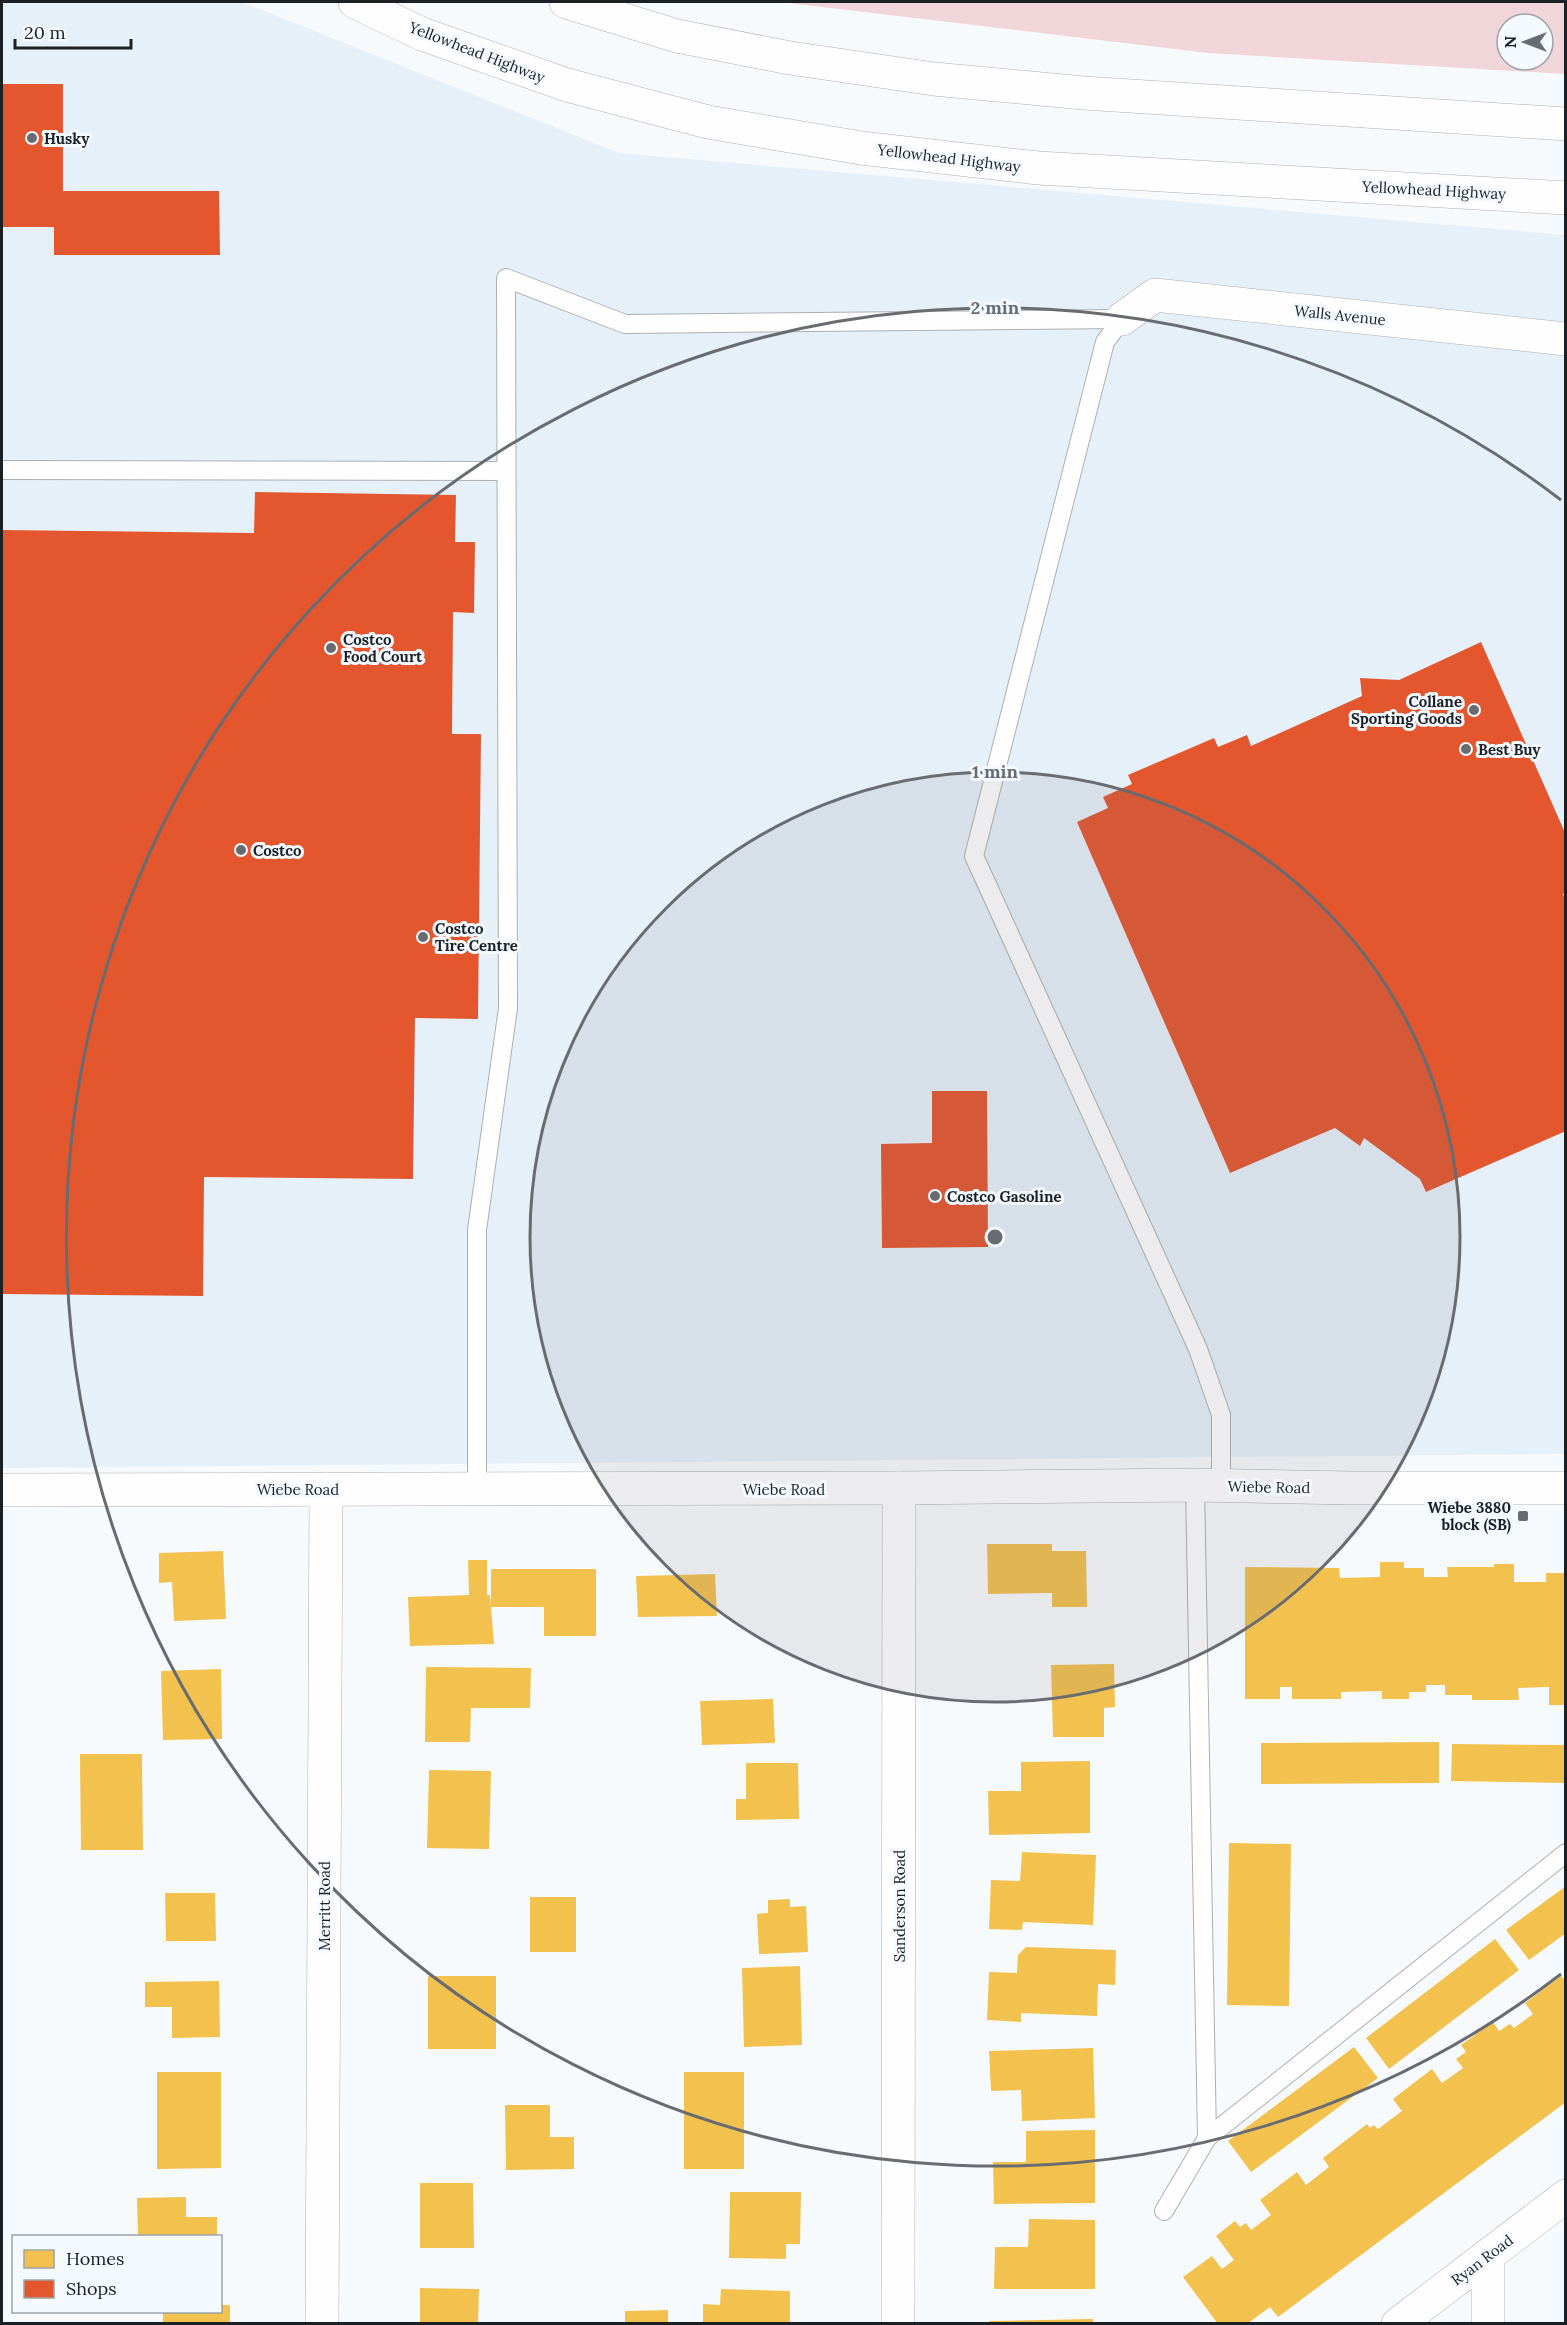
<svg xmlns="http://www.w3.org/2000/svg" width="1567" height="2325" font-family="Lora,serif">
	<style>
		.built { fill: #e6f0f9 }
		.green { fill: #f0d5d9; fill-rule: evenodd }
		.homes { fill: #f2c14e }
		.shops { fill: #e4572e }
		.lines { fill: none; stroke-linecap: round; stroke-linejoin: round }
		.lane-casing { stroke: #acb0b3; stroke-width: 20 }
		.street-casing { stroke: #acb0b3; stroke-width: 34 }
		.highway-casing { stroke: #acb0b3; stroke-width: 34 }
		.lane { stroke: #fefeff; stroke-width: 18 }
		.street { stroke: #fefeff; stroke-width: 33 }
		.highway { stroke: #fefeff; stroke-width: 33 }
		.ring { fill: none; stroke: #686c70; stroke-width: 3 }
		.poi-dot { fill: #686c70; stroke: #f4faff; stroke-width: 2 }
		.labels { text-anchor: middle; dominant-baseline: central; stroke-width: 6; stroke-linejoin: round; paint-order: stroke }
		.street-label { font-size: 15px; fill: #1b2025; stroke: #f4faff }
		.poi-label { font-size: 15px; font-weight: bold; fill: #1b2025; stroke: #f4faff; text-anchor: start }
		.centre { fill: #686c70; stroke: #f4faff; stroke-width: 3 }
		.ring-label { font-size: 18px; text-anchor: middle; font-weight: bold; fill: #686c70; stroke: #f4faff; stroke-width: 6; stroke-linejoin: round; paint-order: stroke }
	</style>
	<rect width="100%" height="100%" fill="#f7fafc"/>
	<!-- built -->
	<polygon class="built" points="2,2 242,2 619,153 1565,235 1565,1454 2,1468"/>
	<!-- green -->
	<path class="green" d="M780,2H1565V74L1208,53ZM1507,24H1543V60H1507Z"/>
	<!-- homes -->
	<g class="homes">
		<polygon points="987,1544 1052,1544 1052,1551 1086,1551 1087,1607 1052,1607 1052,1593 988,1594"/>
		<polygon points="223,1551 226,1619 174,1621 172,1582 159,1583 159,1553"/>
		<polygon points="468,1560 487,1560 487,1595 490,1595 494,1644 410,1646 408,1597 469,1595"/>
		<polygon points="1380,1562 1404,1562 1404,1568 1424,1568 1424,1577 1448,1577 1447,1567 1494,1567 1494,1564 1514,1564 1514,1582 1546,1582 1546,1573 1566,1573 1566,1705 1549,1705 1549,1687 1518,1688 1519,1700 1472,1700 1472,1695 1445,1695 1445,1685 1426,1685 1426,1692 1409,1692 1409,1699 1382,1699 1382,1691 1341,1692 1341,1699 1292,1699 1292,1687 1280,1687 1280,1699 1245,1699 1245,1567 1339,1568 1340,1578 1380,1577"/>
		<polygon points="491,1569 596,1569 596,1636 544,1636 544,1607 491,1607"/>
		<polygon points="715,1574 717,1616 638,1617 636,1576"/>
		<polygon points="1114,1664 1115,1707 1104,1708 1104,1737 1053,1737 1051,1665"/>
		<polygon points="426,1667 531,1668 530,1708 471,1708 470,1742 425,1742"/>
		<polygon points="221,1669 222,1739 163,1740 161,1671"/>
		<polygon points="773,1699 775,1743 702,1745 700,1701"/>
		<polygon points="1439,1742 1439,1783 1261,1784 1261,1743"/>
		<polygon points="1452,1744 1566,1745 1566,1783 1451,1781"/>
		<polygon points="80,1754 142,1754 143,1850 81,1850"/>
		<polygon points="1090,1761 1090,1833 989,1835 988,1791 1021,1791 1021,1762"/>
		<polygon points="746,1763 798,1763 799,1819 736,1820 736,1799 746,1799"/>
		<polygon points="429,1770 491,1771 489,1849 427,1848"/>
		<polygon points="1229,1843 1291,1844 1289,2006 1227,2005"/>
		<polygon points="1022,1852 1096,1855 1093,1925 1023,1922 1022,1930 989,1929 991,1880 1020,1881"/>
		<polygon points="1566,1886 1566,1933 1529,1960 1506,1930"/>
		<polygon points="165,1893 215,1893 216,1941 166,1941"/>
		<rect x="530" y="1897" width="46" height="55"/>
		<polygon points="790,1899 790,1907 806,1906 808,1952 759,1954 757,1914 768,1913 768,1900"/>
		<polygon points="1495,1939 1519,1970 1389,2069 1366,2038"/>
		<polygon points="1026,1947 1116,1950 1115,1985 1098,1984 1097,2016 1021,2013 1021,2022 987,2020 989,1972 1017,1973 1018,1955"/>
		<polygon points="800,1966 802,2045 744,2047 742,1968"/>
		<rect x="428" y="1976" width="68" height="73"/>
		<polygon points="1561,1976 1566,1981 1566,2102 1278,2317 1270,2307 1247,2324 1218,2324 1183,2277 1212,2256 1222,2269 1234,2260 1216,2236 1235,2221 1240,2227 1246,2223 1251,2230 1271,2215 1260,2200 1297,2172 1306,2185 1329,2167 1323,2158 1367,2124 1370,2128 1374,2125 1378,2129 1402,2111 1393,2099 1432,2069 1442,2083 1463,2068 1456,2059 1466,2052 1461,2045 1493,2022 1499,2031 1510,2024 1514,2028 1533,2014 1525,2003"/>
		<polygon points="219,1981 220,2037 172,2038 172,2007 145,2007 145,1982"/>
		<polygon points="1354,2047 1378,2078 1251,2172 1228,2141"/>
		<polygon points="1093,2048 1095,2118 1022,2121 1021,2090 991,2091 989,2051"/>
		<polygon points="157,2072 221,2072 221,2168 157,2169"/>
		<rect x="684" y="2072" width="60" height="97"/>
		<polygon points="505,2105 550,2105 550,2137 574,2137 574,2169 506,2170"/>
		<polygon points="1095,2130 1095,2203 994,2204 993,2162 1026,2162 1026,2131"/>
		<polygon points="420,2183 473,2183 474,2248 420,2248"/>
		<polygon points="730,2192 801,2192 800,2244 786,2244 786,2259 729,2258"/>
		<polygon points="186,2197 186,2217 217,2217 217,2236 138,2236 137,2198"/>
		<polygon points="1029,2219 1095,2220 1095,2289 994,2289 995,2247 1028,2247"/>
		<polygon points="420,2288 479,2289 478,2324 420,2324"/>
		<polygon points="721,2289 790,2291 790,2324 703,2324 703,2304 720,2305"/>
		<polygon points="220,2305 230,2305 230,2324 163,2324 163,2312 220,2312"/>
		<polygon points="668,2310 668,2324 625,2324 625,2311"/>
		<polygon points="1093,2319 1093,2324 989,2324 989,2321"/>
	</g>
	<!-- shops -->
	<g class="shops">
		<polygon points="2,84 63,84 63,191 219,191 220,255 54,255 54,227 2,227"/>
		<polygon points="255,492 456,495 455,542 475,542 474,613 453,612 452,734 481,734 478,1019 415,1018 413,1179 204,1177 203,1296 2,1294 2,530 254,533"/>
		<polygon points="1481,642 1566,835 1566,893 1563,894 1566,901 1566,1131 1426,1192 1420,1179 1364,1138 1360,1146 1335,1128 1230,1173 1077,822 1108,808 1103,797 1132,784 1128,775 1214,738 1218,747 1247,735 1251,746 1362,696 1360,678 1399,680"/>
		<polygon points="932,1091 987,1091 988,1247 882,1248 881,1144 932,1143"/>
	</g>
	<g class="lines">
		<!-- lane casing -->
		<g class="lane-casing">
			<g id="lane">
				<polyline points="1122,319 1105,342 974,856 1198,1349 1221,1415 1221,1486"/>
				<polyline points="2,470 506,471"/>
				<polyline points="1195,1485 1207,2138"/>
				<polyline points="477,1490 477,1230 508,1008 506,278 625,324 1122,319"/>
				<polyline points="1164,2211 1207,2138 1566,1853"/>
			</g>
		</g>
		<!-- street casing -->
		<g class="street-casing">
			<g id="street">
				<polyline points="1122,319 1155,295 1566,339"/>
				<polyline points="2,1490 899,1488 1195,1485 1351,1488 1566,1488"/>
				<polyline points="1488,2256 1488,2324"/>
				<polyline points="322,2324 326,1489"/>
				<polyline points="898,2324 899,1488"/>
				<polyline points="1398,2324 1566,2196"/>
			</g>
		</g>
		<!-- highway casing -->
		<g class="highway-casing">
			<g id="highway">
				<polyline points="355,2 422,34 567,85 708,122 861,148 1038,168 1566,198"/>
				<polyline points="566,2 677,36 790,58 934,79 1084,93 1566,124"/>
			</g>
		</g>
		<!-- lane -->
		<use href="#lane" class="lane"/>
		<!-- street -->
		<use href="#street" class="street"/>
		<!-- highway -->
		<use href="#highway" class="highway"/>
	</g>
	<!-- distance rings -->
	<circle cx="995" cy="1237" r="465" fill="#686c70" fill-opacity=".12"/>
	<g class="ring">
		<circle cx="995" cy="1237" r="465"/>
		<path d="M1561 1974A929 929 0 1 1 1561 500"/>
	</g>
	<!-- markers -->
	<g class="poi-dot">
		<circle cx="32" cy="138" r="6"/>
		<circle cx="331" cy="648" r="6"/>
		<circle cx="1474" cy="710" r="6"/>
		<circle cx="1466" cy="749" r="6"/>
		<circle cx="241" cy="850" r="6"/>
		<circle cx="423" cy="937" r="6"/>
		<circle cx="935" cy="1196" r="6"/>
		<rect x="1517" y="1510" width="12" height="12" rx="3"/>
	</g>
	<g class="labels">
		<!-- street labels -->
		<g class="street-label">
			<text transform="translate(477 52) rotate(21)">Yellowhead Highway</text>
			<text transform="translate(949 158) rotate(7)">Yellowhead Highway</text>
			<text transform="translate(1434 190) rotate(3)">Yellowhead Highway</text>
			<text transform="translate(1340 315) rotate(6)">Walls Avenue</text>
			<text transform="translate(1269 1487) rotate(1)">Wiebe Road</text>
			<text x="298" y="1489">Wiebe Road</text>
			<text x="784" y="1489">Wiebe Road</text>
			<text transform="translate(324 1906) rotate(-90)">Merritt Road</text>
			<text transform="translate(899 1906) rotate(-90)">Sanderson Road</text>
			<text transform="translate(1482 2260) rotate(-37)">Ryan Road</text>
		</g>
		<!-- poi labels -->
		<g class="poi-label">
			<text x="44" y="138">Husky</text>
			<text x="343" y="639">Costco<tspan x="343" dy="17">Food Court</tspan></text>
			<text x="1462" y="701" text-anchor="end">Collane<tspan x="1462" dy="17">Sporting Goods</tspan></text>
			<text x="1478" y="749">Best Buy</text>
			<text x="253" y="850">Costco</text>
			<text x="435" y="928">Costco<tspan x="435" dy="17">Tire Centre</tspan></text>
			<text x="947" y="1196">Costco Gasoline</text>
			<text x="1511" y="1507" text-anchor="end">Wiebe 3880<tspan x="1511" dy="17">block (SB)</tspan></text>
		</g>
	</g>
	<circle cx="995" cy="1237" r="9" class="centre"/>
	<g class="ring-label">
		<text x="995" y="314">2 min</text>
		<text x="995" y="778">1 min</text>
	</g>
	<!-- border -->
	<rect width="1567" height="2325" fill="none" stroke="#1b2025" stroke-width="6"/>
	<!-- legend -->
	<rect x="12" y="2235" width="210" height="78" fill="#f4faff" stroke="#9da3a8" stroke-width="1.5"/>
	<rect x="24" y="2250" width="30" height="18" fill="#f2c14e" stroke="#9da3a8" stroke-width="1.5"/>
	<text x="66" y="2265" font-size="18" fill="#1b2025">Homes</text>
	<rect x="24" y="2280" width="30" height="18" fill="#e4572e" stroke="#9da3a8" stroke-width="1.5"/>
	<text x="66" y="2295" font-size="18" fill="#1b2025">Shops</text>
	<!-- north arrow -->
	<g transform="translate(1525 42) rotate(270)"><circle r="28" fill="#f4faff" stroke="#9da3a8" stroke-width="1.5"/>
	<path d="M0-4.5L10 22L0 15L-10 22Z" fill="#686c70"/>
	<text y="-9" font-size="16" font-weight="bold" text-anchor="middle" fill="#1b2025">N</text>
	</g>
	<!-- scale -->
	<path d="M15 39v9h116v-9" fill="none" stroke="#1b2025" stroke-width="3"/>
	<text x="24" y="39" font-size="18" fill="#1b2025" stroke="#f4faff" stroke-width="4.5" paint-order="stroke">20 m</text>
</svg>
